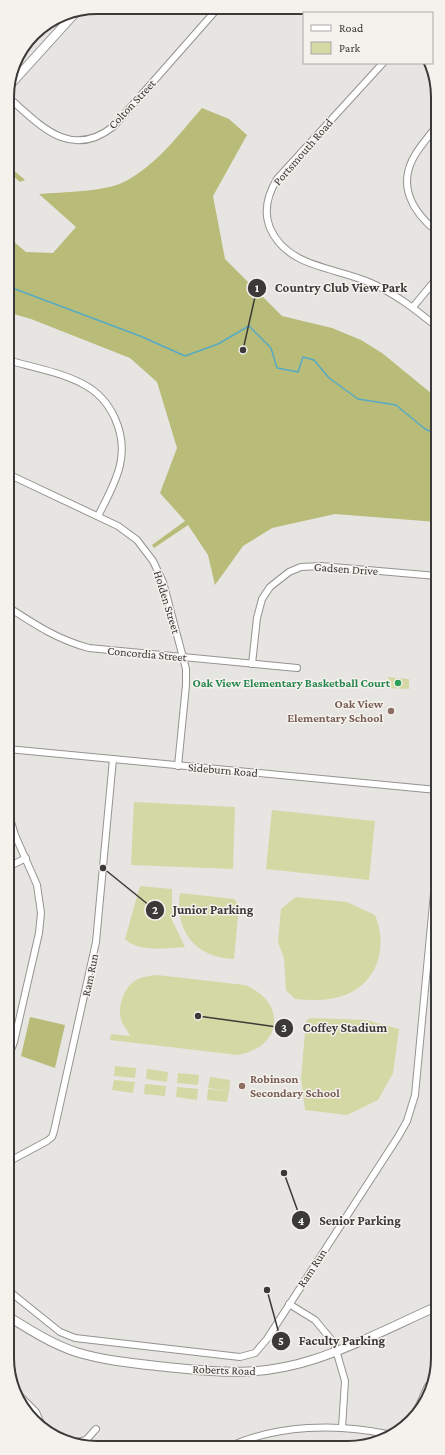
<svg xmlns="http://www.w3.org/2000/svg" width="445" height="1455" font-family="'Crimson Pro',serif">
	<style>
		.green { fill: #d4d8a5 }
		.forest { fill: #b8bc78 }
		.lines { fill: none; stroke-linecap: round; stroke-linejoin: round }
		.stream { stroke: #57aac4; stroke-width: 1.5 }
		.minor-casing { stroke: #95938f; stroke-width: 8 }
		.major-casing { stroke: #95938f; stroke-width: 10 }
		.minor { stroke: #fff; stroke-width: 6 }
		.major { stroke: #fff; stroke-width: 8 }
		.leisure-dot { fill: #2e9e5b; stroke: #f5f2ee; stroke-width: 1.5 }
		.education-dot { fill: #8d6e63; stroke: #f5f2ee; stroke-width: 1.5 }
		.labels { text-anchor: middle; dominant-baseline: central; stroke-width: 3; stroke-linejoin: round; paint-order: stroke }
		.street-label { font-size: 12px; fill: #3b3a38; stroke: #f5f2ee }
		.leisure-label { font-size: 12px; font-weight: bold; fill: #27864d; stroke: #f5f2ee; text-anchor: end }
		.education-label { font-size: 12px; font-weight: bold; fill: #785e54; stroke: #f5f2ee; text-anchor: end }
		.rim { fill: none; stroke: #3b3a38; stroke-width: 2 }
		.leader { fill: none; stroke: #3b3a38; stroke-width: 1.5 }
		.callout-dot { fill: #3b3a38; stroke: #f5f2ee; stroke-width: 1.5 }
		.mark-label { font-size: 12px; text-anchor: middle; font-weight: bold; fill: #fff }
		.callout-label { font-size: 13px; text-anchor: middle; font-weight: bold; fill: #3b3a38; stroke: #f5f2ee; stroke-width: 3; stroke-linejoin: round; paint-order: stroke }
	</style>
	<rect width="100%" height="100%" fill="#e7e5e1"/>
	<!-- green -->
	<g class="green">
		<polygon points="388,677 409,679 409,689 387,688"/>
		<polygon points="134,802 235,807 233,869 131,865"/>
		<polygon points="272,810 375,821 369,880 266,869"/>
		<path d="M140,886L172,889V920L185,947C168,948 139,953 125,939Z"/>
		<path d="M180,893L234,899L239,906L234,959C196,958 174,931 180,893Z"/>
		<path d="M296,897L347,902L375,915C387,944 380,978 350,993C333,1001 313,1001 295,999L286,990L284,958L278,942L281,909Z"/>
		<path d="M157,975L245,985C287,1002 283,1047 238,1055L110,1040L111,1034L130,1036C128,1031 124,1027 122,1022C117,1011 122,992 131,984C138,977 148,976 157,975Z"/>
		<polygon points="310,1018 366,1020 399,1029 393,1073 378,1100 347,1115 305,1110 301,1078 306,1021"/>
		<polygon points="115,1066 136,1068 135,1078 114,1076"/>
		<polygon points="147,1069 168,1072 167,1082 146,1079"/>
		<polygon points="178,1073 199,1075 198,1085 177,1083"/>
		<polygon points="210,1077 230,1080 229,1091 208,1088"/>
		<polygon points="114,1080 135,1082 133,1093 112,1090"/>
		<polygon points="145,1084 166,1086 165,1096 144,1094"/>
		<polygon points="177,1087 198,1089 197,1100 176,1097"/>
		<polygon points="208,1089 229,1091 227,1102 207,1100"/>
	</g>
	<!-- forest -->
	<g class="forest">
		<path d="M202,108L229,119L247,135L213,196L225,259L282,316L332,328L361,340L382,353L437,398V522L335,514L272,528L243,546L215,585L208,555L188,525L154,548L152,545L185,521L160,493L177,448L157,382L130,358L31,319L7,312V236L26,252L53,253L76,227L39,194C62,192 104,192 124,182C157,165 179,134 202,108Z"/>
		<polygon points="7,165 24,179 25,180 20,182 7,170"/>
		<polygon points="30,1017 65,1025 55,1068 21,1056"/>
	</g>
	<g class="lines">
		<!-- stream -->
		<polyline class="stream" points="7,286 140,336 185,356 218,344 249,326 271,348 277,368 298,372 303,357 314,360 329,378 358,399 396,405 425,429 437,434"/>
		<!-- minor casing -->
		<g class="minor-casing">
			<g id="minor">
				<path d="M383,63L277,179C268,194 263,211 270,228C287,268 336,267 371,283C396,294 416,310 437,327"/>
				<path d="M7,96C40,125 70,161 114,126L218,8"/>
				<path d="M436,127C429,136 421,145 415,155C397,185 412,211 436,231"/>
				<polyline points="7,182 10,193"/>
				<polyline points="413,307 437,278"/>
				<path d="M7,360C32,367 60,372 83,384C112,399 127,434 120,465C116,483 106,500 98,516"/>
				<polyline points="8,474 118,526 137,540 153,561 163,582 186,669 186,685 178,766"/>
				<path d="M8,607C34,624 58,640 89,648L297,668"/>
				<polyline points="252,664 257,618 262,599 270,587 289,572 301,567 321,566 437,576"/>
				<polyline points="8,749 437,790"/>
				<polyline points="8,771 10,749"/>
				<polyline points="8,812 15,835 37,885 41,913 39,933 14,1042 8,1058"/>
				<polyline points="8,867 26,858"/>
				<polyline points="8,1162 47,1141 52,1137 54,1131 96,942 113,759"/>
				<polyline points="9,1291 60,1332 75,1338 240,1357 255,1353 267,1339 398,1137 407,1121 415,1095 437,861"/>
				<polyline points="289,1304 315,1320 334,1343 345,1381 342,1428"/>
				<polyline points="19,1395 36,1412 42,1426"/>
				<polyline points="413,1419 428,1386"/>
				<polyline points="73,1443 86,1440 96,1429"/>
				<path d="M231,1446C277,1425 337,1423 387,1434"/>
			</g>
		</g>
		<!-- major casing -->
		<g class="major-casing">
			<g id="major">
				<polyline points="9,86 77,11"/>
				<path d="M9,1317C30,1330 52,1344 76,1352C102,1360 130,1363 157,1366C216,1372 257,1378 315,1359C358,1345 397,1324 438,1306"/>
			</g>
		</g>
		<!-- minor -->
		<use href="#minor" class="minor"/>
		<!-- major -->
		<use href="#major" class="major"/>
	</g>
	<!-- markers -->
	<circle class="leisure-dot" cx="398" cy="683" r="4"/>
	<g class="education-dot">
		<circle cx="391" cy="711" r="4"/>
		<circle cx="242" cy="1086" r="4"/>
	</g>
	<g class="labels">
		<!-- street labels -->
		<g class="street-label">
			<text transform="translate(132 104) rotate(-47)">Colton Street</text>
			<text transform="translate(303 152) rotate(-49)">Portsmouth Road</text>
			<text transform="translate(346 569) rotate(4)">Gadsen Drive</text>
			<text transform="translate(167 602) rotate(73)">Holden Street</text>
			<text transform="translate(147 654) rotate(5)">Concordia Street</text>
			<text transform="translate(223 770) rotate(5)">Sideburn Road</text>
			<text transform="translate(90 975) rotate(-78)">Ram Run</text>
			<text transform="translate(312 1268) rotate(-57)">Ram Run</text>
			<text transform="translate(224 1370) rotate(2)">Roberts Road</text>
		</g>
		<!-- leisure labels -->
		<g class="leisure-label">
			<text x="390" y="683">Oak View Elementary Basketball Court</text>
		</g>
		<!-- education labels -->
		<g class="education-label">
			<text x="383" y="704">Oak View<tspan x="383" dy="14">Elementary School</tspan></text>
			<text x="250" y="1079" text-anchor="start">Robinson<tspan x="250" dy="14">Secondary School</tspan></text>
		</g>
	</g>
	<!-- crop -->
	<path d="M0 0H445V1455H0ZM97 14H348A83 83 0 0 1 431 97V1358A83 83 0 0 1 348 1441H97A83 83 0 0 1 14 1358V97A83 83 0 0 1 97 14Z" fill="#f5f2ee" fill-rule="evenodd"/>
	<path class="rim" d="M97 14H348A83 83 0 0 1 431 97V1358A83 83 0 0 1 348 1441H97A83 83 0 0 1 14 1358V97A83 83 0 0 1 97 14Z"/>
	<!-- callouts -->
	<path class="leader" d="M243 350L257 288M103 868L155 910M198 1016L284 1028M284 1173L301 1220M267 1290L281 1341"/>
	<g class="callout-dot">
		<circle cx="243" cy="350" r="4"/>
		<circle cx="103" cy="868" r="4"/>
		<circle cx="198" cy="1016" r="4"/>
		<circle cx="284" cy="1173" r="4"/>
		<circle cx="267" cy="1290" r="4"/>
		<circle cx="257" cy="288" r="10"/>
		<circle cx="155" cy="910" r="10"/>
		<circle cx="284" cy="1028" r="10"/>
		<circle cx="301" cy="1220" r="10"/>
		<circle cx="281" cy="1341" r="10"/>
	</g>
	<g class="mark-label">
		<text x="257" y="292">1</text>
		<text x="155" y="914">2</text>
		<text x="284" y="1032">3</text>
		<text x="301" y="1225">4</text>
		<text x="281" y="1345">5</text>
	</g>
	<g class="callout-label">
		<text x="341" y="292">Country Club View Park</text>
		<text x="213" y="914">Junior Parking</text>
		<text x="345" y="1032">Coffey Stadium</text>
		<text x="360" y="1225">Senior Parking</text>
		<text x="342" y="1345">Faculty Parking</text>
	</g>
	<!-- legend -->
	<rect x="303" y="12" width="130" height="52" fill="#f5f2ee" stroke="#aba8a5"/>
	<rect x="311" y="25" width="20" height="6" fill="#ffffff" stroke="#aba8a5"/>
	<text x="339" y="32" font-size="12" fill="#3b3a38">Road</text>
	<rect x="311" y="42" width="20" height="12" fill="#d4d8a5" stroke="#aba8a5"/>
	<text x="339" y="52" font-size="12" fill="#3b3a38">Park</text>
</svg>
